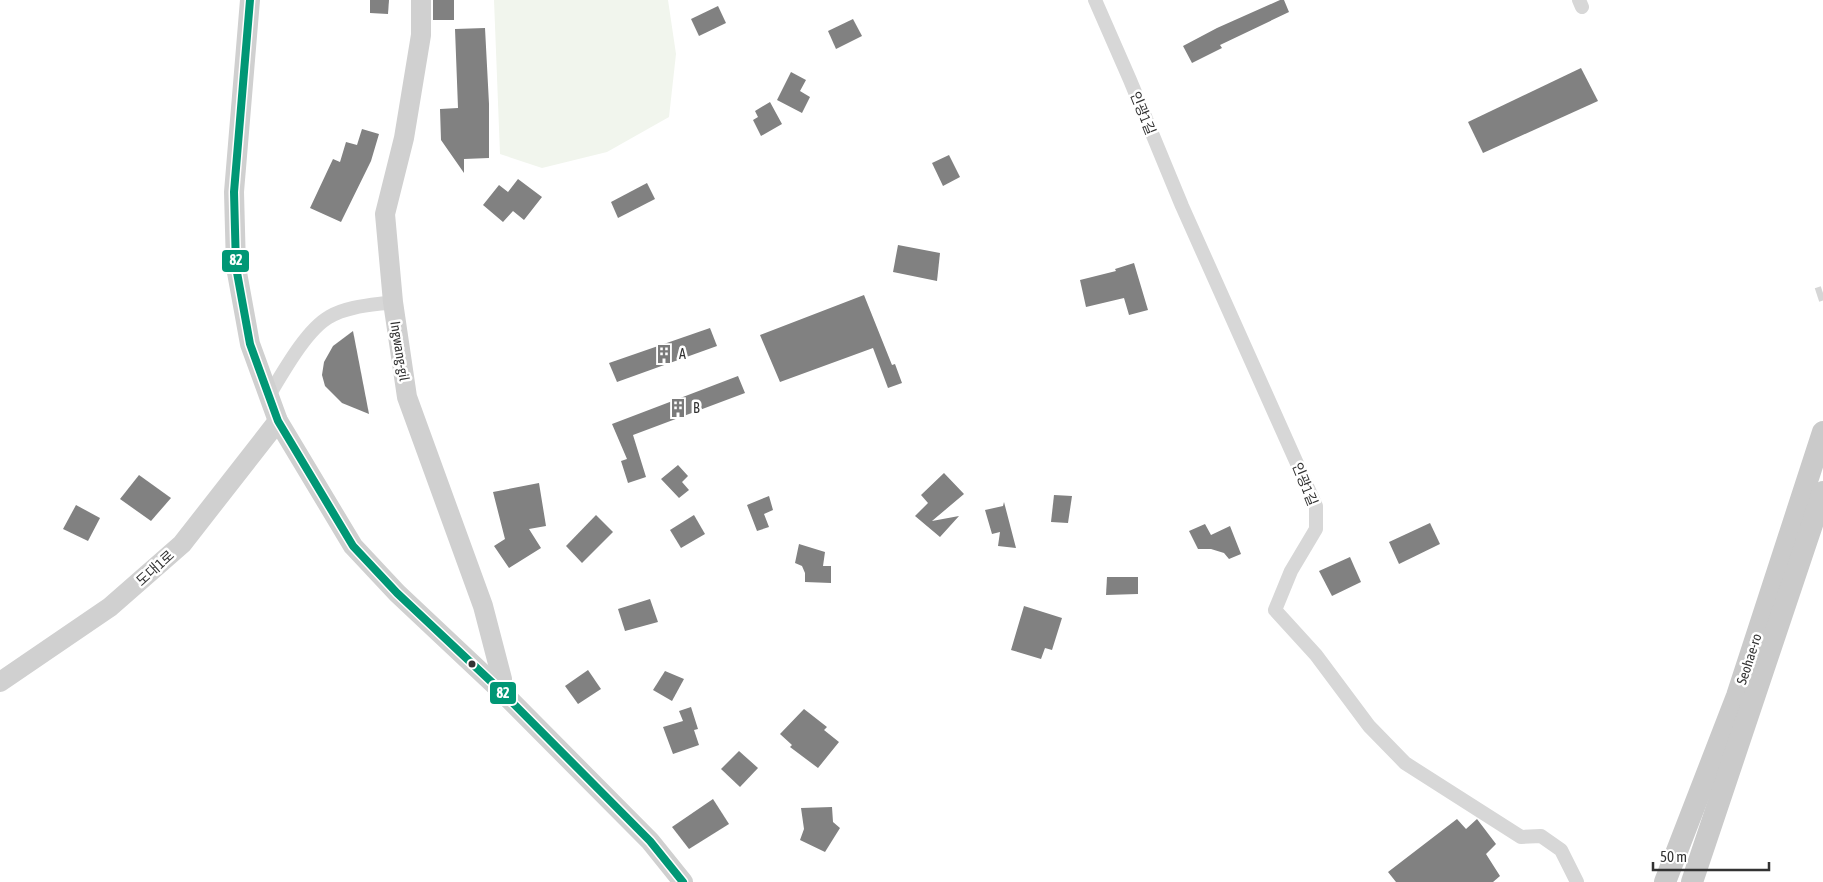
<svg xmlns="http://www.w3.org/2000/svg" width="1823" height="882" font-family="'Asap Condensed','Noto Sans KR',sans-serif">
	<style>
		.green { fill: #f1f5ed }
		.building { fill: #818181 }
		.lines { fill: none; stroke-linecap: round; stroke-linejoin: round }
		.street-tunnel { stroke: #d6d6d6; stroke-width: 14; stroke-dasharray: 14 7; stroke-linecap: butt }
		.street { stroke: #d7d7d7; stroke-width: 14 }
		.secondary { stroke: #d0d0d0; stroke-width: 20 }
		.primary { stroke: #cacaca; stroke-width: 22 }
		.bus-1-casing { stroke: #fff; stroke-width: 11 }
		.bus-1 { stroke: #009775; stroke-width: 8 }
		.bus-dot { fill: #333; stroke: #fff; stroke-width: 2 }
		.labels { text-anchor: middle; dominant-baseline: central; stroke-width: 5; stroke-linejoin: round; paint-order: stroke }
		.street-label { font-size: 14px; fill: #333; stroke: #fff }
		.poi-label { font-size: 14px; fill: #333; stroke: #fff; text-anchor: start }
		.line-badge { stroke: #fff; stroke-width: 2 }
		.badge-label { font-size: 14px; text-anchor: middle; font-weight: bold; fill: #fff }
	</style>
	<rect width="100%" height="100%" fill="#fff"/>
	<!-- green -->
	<polygon class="green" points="494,0 668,0 676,54 669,117 607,152 542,168 500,154"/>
	<!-- building -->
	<g class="building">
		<polygon points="370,0 389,0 388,14 370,13"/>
		<rect x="433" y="0" width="21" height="20"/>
		<polygon points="1280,0 1284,0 1289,12 1220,45 1222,48 1192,63 1183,46 1217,28"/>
		<polygon points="718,6 726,23 699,36 691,19"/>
		<polygon points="853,19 862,36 836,49 828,31"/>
		<polygon points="485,28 489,104 489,158 464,159 464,173 441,140 440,109 458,108 455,29"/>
		<polygon points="1581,68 1598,101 1483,153 1468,122"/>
		<polygon points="791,72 806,80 800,91 810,97 802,113 777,100"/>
		<polygon points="770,102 782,124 761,136 753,120 758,117 755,111"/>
		<polygon points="362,129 379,134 371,161 341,222 310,208 333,159 340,162 346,142 357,145"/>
		<polygon points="949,155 960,177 943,186 932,163"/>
		<polygon points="518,179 542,197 524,220 513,211 503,222 483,205 499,185 508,192"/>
		<polygon points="647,183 655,199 618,218 611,202"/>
		<polygon points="898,245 940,253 937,281 893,272"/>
		<polygon points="1134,263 1148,310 1129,315 1124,298 1086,307 1080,280 1116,271 1115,269"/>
		<polygon points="864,295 892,365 895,364 902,383 888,388 873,348 780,382 760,335"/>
		<polygon points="710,328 717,346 617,382 609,363"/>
		<polygon points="353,331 369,414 342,403 325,386 322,375 324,362 333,346"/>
		<polygon points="738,376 745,393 633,435 646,477 628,483 621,461 627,459 612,424"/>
		<polygon points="678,465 688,476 682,482 689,490 679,498 661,479"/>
		<polygon points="944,473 964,494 932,521 959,516 940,537 915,516 928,503 921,495"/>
		<polygon points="139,475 171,498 151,521 120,499"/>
		<polygon points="539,483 546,526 529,529 541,548 509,568 494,546 505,539 493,492"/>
		<polygon points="1054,495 1072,496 1068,523 1051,522"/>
		<polygon points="769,496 773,510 764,514 769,527 757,531 747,505"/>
		<polygon points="1004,502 1016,548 998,546 1000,532 992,534 985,510 1003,506"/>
		<polygon points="76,505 100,518 88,541 63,529"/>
		<polygon points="596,515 613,532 582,563 566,546"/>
		<polygon points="694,515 705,534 681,548 670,530"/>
		<polygon points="1430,523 1440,544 1399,564 1389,542"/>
		<polygon points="1205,524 1211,535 1230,526 1241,554 1229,559 1224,553 1211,549 1198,549 1189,531"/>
		<polygon points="799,544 825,552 823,566 831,566 831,583 805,582 805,573 802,566 795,563"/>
		<polygon points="1350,557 1361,582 1332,596 1319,571"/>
		<polygon points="1107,577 1138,577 1138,594 1106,595"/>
		<polygon points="650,599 658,622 625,631 618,609"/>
		<polygon points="1024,606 1062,618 1052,650 1045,648 1041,659 1011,650"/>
		<polygon points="588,670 601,689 578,704 565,686"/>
		<polygon points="665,671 684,679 672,701 653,690"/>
		<polygon points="691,707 698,729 694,730 699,745 673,754 663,727 683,721 679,711"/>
		<polygon points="804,709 827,727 824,730 839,742 818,768 790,747 792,745 780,734"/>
		<polygon points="739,751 758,768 740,787 721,769"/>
		<polygon points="713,799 729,824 689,849 672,827"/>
		<polygon points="832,807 833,822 840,828 825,852 800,840 804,829 801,808"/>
		<polygon points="1457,819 1466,829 1477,819 1496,844 1486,854 1500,876 1493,882 1396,882 1388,872"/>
	</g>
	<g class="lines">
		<!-- street-tunnel -->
		<polyline class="street-tunnel" points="1817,295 1823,293"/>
		<!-- street -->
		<g class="street">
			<polyline points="1095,0 1130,80 1182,206 1316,506 1316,529 1291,571 1275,610 1316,655 1369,726 1405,763 1521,837 1541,836 1561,850 1577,882"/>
			<polyline points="1579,0 1582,7"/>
			<path d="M268,397C282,374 306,330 329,317C347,306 373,305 393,302"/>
		</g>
		<!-- secondary -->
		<g class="secondary">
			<polyline points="250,0 234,192 236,267 250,344 278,421 353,546 397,593 499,689 650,841 683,882"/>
			<polyline points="421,0 421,35 404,138 385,214 393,302 407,397 483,606 502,679 499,689"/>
			<polyline points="0,682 110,607 182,544 278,421"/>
		</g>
		<!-- primary -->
		<g class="primary">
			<polyline points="1665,882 1737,696 1823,432"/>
			<polyline points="1692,882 1823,492"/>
		</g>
		<!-- bus-1 casing -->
		<g class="bus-1-casing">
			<polyline id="bus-1" points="250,0 234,192 236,267 250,344 278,421 353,546 397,593 499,689 650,841 683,882"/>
		</g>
		<!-- bus-1 -->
		<use href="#bus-1" class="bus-1"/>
	</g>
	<!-- icons -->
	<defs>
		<g id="building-bare" transform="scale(1.5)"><path d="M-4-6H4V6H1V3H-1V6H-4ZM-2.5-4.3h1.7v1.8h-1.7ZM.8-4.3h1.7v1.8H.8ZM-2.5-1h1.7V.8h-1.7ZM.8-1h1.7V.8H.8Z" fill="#7a7a7a" stroke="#fff" stroke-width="2.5" paint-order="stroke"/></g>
	</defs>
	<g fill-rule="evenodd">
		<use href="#building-bare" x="664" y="354"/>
		<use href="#building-bare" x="678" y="408"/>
	</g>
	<!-- markers -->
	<circle class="bus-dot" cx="472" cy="664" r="4.5"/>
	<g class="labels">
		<!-- street labels -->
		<g class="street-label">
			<text transform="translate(1143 113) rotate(68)">인광1길</text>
			<text transform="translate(400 351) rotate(81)">Ingwang-gil</text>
			<text transform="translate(1305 484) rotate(68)">인광1길</text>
			<text transform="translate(155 568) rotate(-42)">도대1로</text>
			<text transform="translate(1749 659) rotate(-72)">Seohae-ro</text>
		</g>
		<!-- poi labels -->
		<g class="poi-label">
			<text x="679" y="354">A</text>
			<text x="693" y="408">B</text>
		</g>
	</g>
	<g class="line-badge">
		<rect x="221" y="249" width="29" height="24" rx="5" fill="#009775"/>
		<rect x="489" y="681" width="28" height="24" rx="5" fill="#009775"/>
	</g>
	<g class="badge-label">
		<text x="236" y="265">82</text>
		<text x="503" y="698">82</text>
	</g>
	<!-- scale -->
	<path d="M1653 862v8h116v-8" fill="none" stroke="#333333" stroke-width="2.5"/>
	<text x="1660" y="862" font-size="15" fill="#333333" stroke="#ffffff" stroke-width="4" paint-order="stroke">50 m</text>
</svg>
